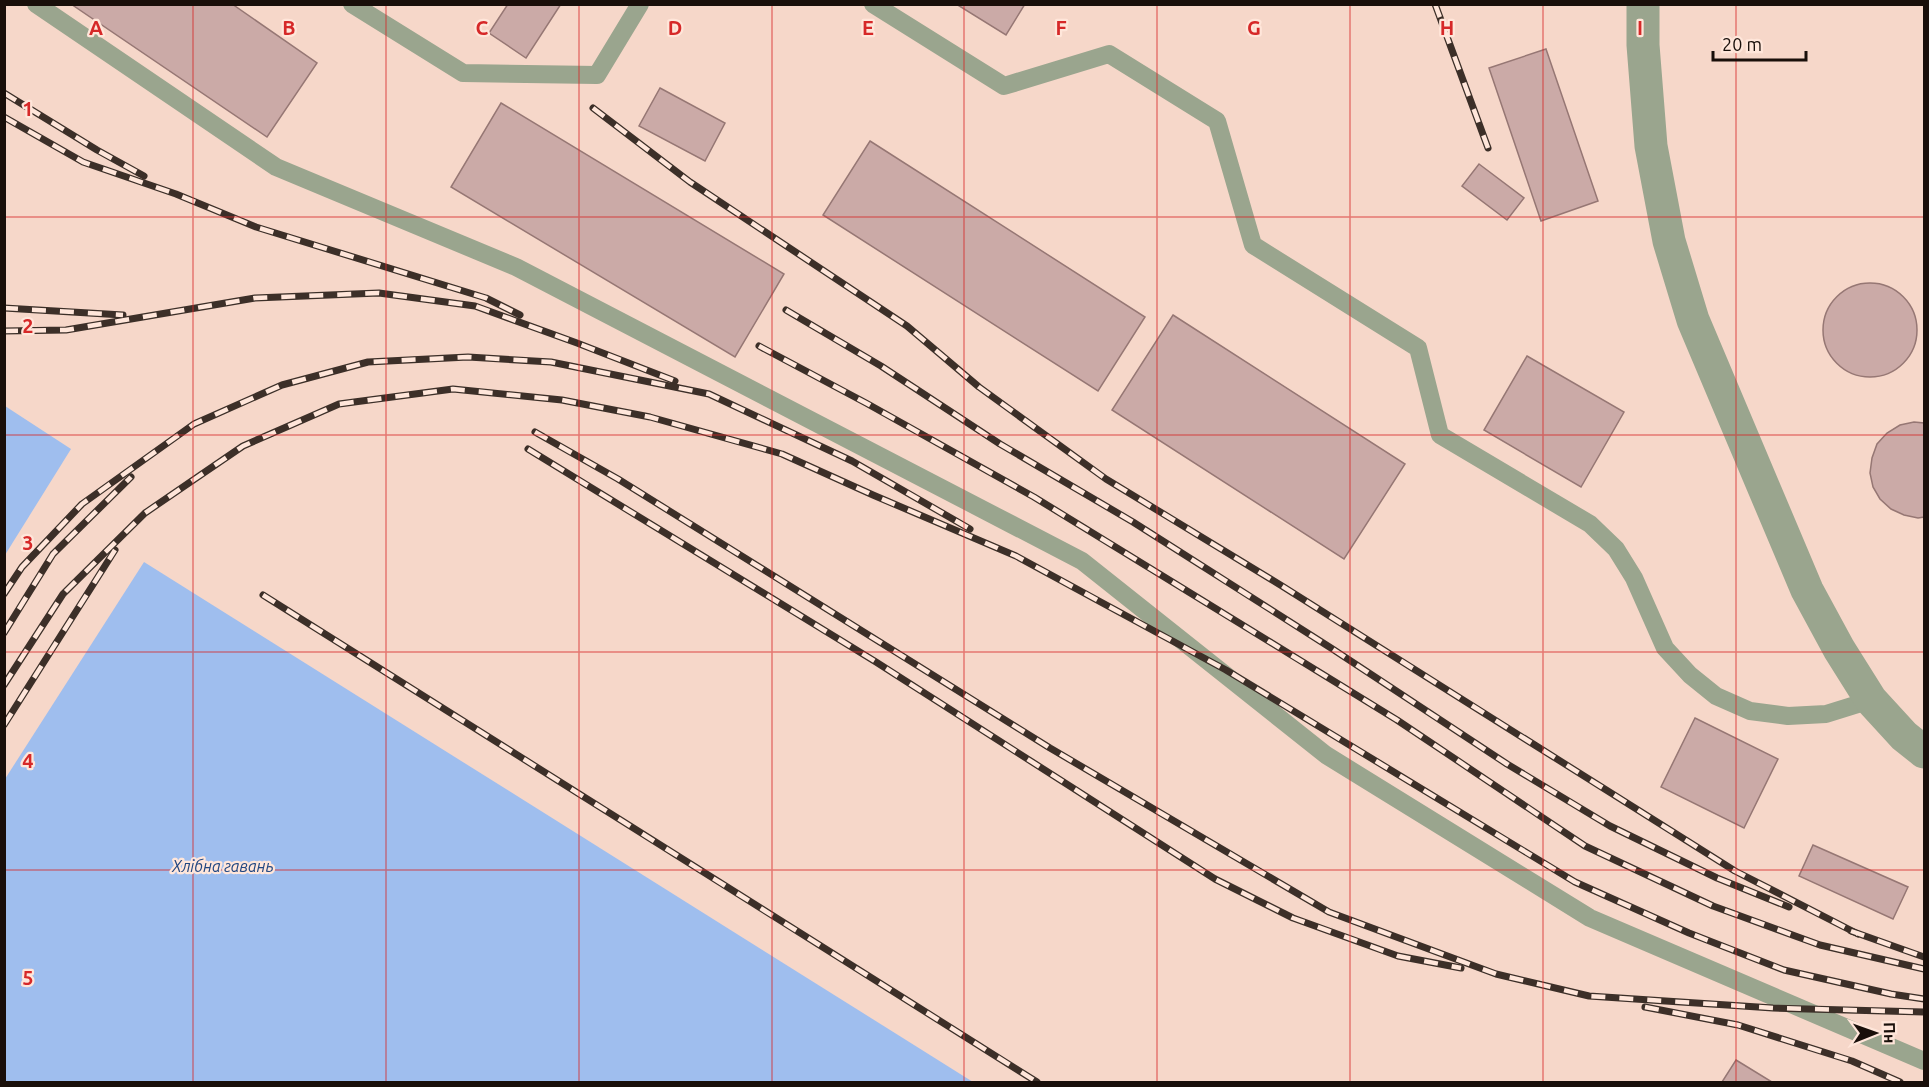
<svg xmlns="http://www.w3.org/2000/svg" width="1929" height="1087" font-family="Ubuntu,sans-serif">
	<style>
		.water { fill: #9fbeee }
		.building { fill: #cbaaa7; stroke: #967774; stroke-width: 1.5 }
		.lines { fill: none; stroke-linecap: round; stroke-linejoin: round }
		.service { stroke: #9aa58e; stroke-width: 18 }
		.minor { stroke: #9aa58e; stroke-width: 33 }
		.rail-casing { stroke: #3c2f28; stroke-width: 7 }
		.rail { stroke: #ffe6da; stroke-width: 4.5; stroke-dasharray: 14; stroke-linecap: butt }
		.grid { fill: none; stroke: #d62828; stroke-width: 1.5; stroke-opacity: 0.55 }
		.labels { text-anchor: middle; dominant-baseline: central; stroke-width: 4.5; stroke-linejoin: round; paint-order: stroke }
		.water-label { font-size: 16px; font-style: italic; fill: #224781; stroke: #ffe6da }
		.grid-label { font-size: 20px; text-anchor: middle; font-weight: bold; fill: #d62828; stroke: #ffe6da; stroke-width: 4.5; stroke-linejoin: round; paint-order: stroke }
	</style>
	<rect width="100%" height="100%" fill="#f6d7c9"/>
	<!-- water -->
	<g class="water">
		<polygon points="5,406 71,449 5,555"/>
		<polygon points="144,562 973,1082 5,1082 5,779"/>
	</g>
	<!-- building -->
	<g class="building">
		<polygon points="71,4 232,4 317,63 267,137"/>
		<polygon points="508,4 561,4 526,58 489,33"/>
		<polygon points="956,4 1025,4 1006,35"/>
		<polygon points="1546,49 1598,201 1541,221 1489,68"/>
		<polygon points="660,88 725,123 705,161 639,126"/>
		<polygon points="501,103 784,274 735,357 451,187"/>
		<polygon points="870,141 1145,317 1098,391 823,215"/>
		<polygon points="1479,164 1524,198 1507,220 1462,186"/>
		<circle cx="1870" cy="330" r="47"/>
		<polygon points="1173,315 1405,464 1344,559 1112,410"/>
		<polygon points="1527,356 1624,412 1581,487 1484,430"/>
		<polygon points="1914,422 1924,423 1924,517 1918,518 1904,515 1891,509 1880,499 1873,487 1870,473 1872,458 1877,444 1887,433 1900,425"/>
		<polygon points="1695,718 1778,759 1744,828 1661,787"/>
		<polygon points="1813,845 1908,887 1893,919 1799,876"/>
		<polygon points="1736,1060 1772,1082 1722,1082"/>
	</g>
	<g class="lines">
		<!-- service -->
		<g class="service">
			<polyline points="36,4 276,167 516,267 1082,561 1326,755 1590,918 1924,1061"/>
			<polyline points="352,4 463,73 597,75 640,4"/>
			<polyline points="873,4 1004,86 1109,54 1217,121 1253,245 1418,348 1440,435 1590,524 1616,549 1634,578 1665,648 1690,675 1716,696 1750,711 1788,716 1826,714 1871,700"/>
		</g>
		<!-- minor -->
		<polyline class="minor" points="1643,4 1643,45 1651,146 1669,241 1693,320 1807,590 1839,649 1871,700 1904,736 1924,752"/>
		<!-- rail casing -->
		<g class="rail-casing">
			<g id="rail">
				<polyline points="1435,4 1488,148"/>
				<polyline points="4,93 97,150 144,176"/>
				<polyline points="593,108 690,182 907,326 979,387 1106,479 1282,586 1735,871 1858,934"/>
				<polyline points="4,117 83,162 176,194 256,227 486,298 520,315"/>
				<polyline points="4,308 123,315"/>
				<polyline points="786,310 881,366 1000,444 1133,522 1331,648 1507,764 1610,826 1717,878 1789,907"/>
				<polyline points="4,331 66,330 255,298 379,293 475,306 577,343 675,381"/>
				<polyline points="759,346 866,403 1034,497 1397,720 1585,846 1713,906 1820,945 1924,969"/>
				<polyline points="535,432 618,479 1050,748 1329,912 1496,974 1589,996 1773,1008 1924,1012"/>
				<polyline points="528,449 876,662 1215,879 1293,918 1398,956 1461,968"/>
				<polyline points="4,594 22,567 82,504 194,424 282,385 368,362 468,357 551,362 709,394 852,461 970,529"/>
				<polyline points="263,595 1037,1082"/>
				<polyline points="4,633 53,554 131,477"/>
				<polyline points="4,685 63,594 145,513 243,446 339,404 453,389 562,400 650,417 782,454 873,495 1016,556 1226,670 1575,882 1689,933 1784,970 1891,994 1924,999"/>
				<polyline points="4,725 115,550"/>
				<polyline points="1851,931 1924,957"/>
				<polyline points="1645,1007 1738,1025 1852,1061 1900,1082"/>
			</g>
		</g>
		<!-- rail -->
		<use href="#rail" class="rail"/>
	</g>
	<!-- grid -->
	<path class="grid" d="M193,4V1082M386,4V1082M579,4V1082M772,4V1082M964,4V1082M1157,4V1082M1350,4V1082M1543,4V1082M1736,4V1082M4,217H1924M4,435H1924M4,652H1924M4,870H1924"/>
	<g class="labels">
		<!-- water labels -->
		<g class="water-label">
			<text x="223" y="866">Хлібна гавань</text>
		</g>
	</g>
	<g class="grid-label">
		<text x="96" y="35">A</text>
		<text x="289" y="35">B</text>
		<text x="482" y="35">C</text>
		<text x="675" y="35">D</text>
		<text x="868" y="35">E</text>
		<text x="1061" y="35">F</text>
		<text x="1254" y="35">G</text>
		<text x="1447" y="35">H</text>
		<text x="1640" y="35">I</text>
		<text x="28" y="116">1</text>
		<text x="28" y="333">2</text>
		<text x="28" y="550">3</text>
		<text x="28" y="768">4</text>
		<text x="28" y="985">5</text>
	</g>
	<!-- border -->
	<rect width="1929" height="1087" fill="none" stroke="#190f0a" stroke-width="12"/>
	<!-- north arrow -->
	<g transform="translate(1875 1033) rotate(89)" stroke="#ffe6da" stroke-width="4.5" paint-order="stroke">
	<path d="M0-4.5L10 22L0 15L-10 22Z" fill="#190f0a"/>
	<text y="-9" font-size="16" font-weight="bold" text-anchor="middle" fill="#190f0a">Пн</text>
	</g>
	<!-- scale -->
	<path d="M1713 51v9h93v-9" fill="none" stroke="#190f0a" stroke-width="3"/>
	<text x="1722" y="51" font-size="18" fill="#190f0a" stroke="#ffe6da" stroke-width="4.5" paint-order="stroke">20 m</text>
</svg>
